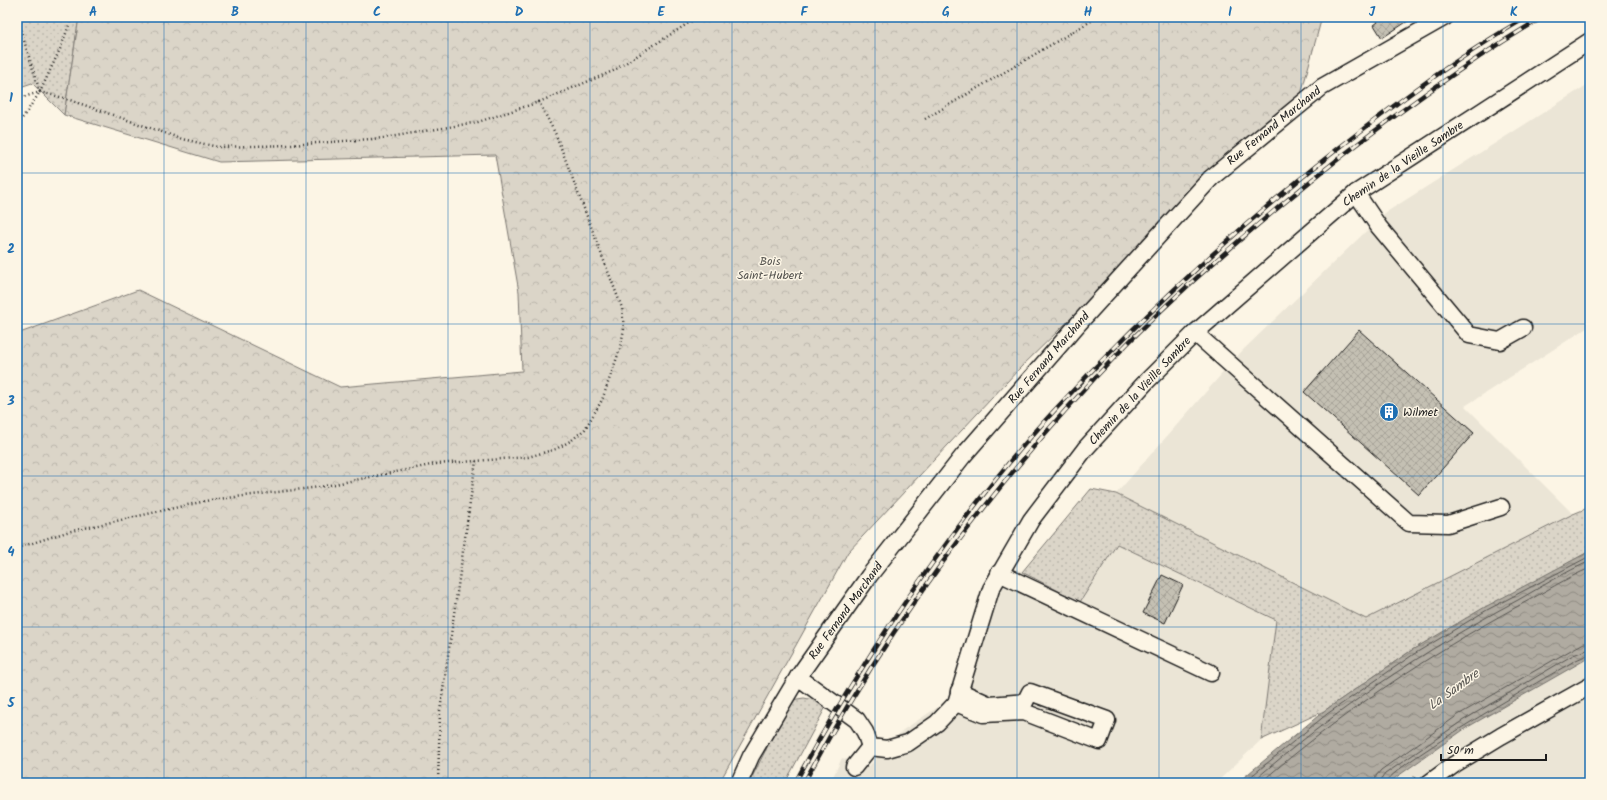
<svg xmlns="http://www.w3.org/2000/svg" width="1607" height="800" font-family="Kalam,sans-serif">
	<style>
		.built { fill: #ebe5d6 }
		.green { fill: url(#green-dots); stroke: #7c7872 }
		.forest { fill: url(#forest-crowns); stroke: #7c7872 }
		.water { fill: url(#water-waves); stroke: #75726c }
		.lines { fill: none; stroke-linecap: round; stroke-linejoin: round }
		.shore { stroke: #575551; stroke-width: 1 }
		.building { fill: url(#building-cross-hatch); stroke: #1c1c1c }
		.minor-casing { stroke: #1c1c1c; stroke-width: 19 }
		.path { stroke: #1c1c1c; stroke-width: 2.5; stroke-dasharray: 1 3; stroke-linecap: butt }
		.minor { stroke: #fcf5e5; stroke-width: 16 }
		.rail-casing { stroke: #1c1c1c; stroke-width: 4.5 }
		.rail { stroke: #fcf5e5; stroke-width: 3; stroke-dasharray: 9; stroke-linecap: butt }
		.grid { fill: none; stroke: #1f6fb2; stroke-width: 1; stroke-opacity: 0.55 }
		.labels { text-anchor: middle; dominant-baseline: central; stroke-width: 3; stroke-linejoin: round; paint-order: stroke }
		.street-label { font-size: 12px; fill: #1c1c1c; stroke: #fcf5e5 }
		.park-label { font-size: 12px; fill: #555450; stroke: #fcf5e5 }
		.poi-label { font-size: 12px; fill: #1c1c1c; stroke: #fcf5e5; text-anchor: start }
		.water-label { font-size: 13px; font-style: italic; fill: #575551; stroke: #fcf5e5 }
		.neatline { fill: none; stroke: #1f6fb2; stroke-width: 1.5 }
		.grid-label { font-size: 13px; text-anchor: middle; font-weight: bold; fill: #1f6fb2 }
	</style>
	<defs>
		<pattern id="green-dots" width="8" height="8" patternUnits="userSpaceOnUse"><rect width="8" height="8" fill="#dbd5c8"/><path d="M2 2h.1M6 6h.1" fill="none" stroke="#bbb6ab" stroke-width="1.8" stroke-linecap="round"/></pattern>
		<pattern id="forest-crowns" width="20" height="18" patternUnits="userSpaceOnUse"><rect width="20" height="18" fill="#dbd5c8"/><path d="M2 6a3 3 0 1 1 6 0M12 15a3 3 0 1 1 6 0" fill="none" stroke="#bbb6ab"/></pattern>
		<pattern id="water-waves" width="16" height="10" patternUnits="userSpaceOnUse"><rect width="16" height="10" fill="#b0aba1"/><path d="M0 5q4-4 8 0t8 0" fill="none" stroke="#8e8a82"/></pattern>
		<pattern id="building-cross-hatch" width="8" height="8" patternUnits="userSpaceOnUse"><rect width="8" height="8" fill="#c4c0b3"/><path d="M0 0l8 8M0 8l8-8" fill="none" stroke="#a8a499"/></pattern>
	</defs>
	<rect width="100%" height="100%" fill="#fcf5e5"/>
	<filter id="ink" filterUnits="userSpaceOnUse"><feTurbulence type="fractalNoise" baseFrequency=".025" numOctaves="2"/><feDisplacementMap in="SourceGraphic" scale="8" xChannelSelector="R" yChannelSelector="G"/><feConvolveMatrix kernelMatrix="1 2 1 2 8 2 1 2 1" color-interpolation-filters="sRGB"/></filter>
	<g filter="url(#ink)">
		<!-- built -->
		<g class="built">
			<polygon points="1590,83 1590,326 1465,406 1573,514 1366,619 1116,494 1242,351 1385,213"/>
			<polygon points="1117,544 1276,620 1261,740 1216,783 830,783 842,758 869,766 903,730 947,701 1011,566 1080,602"/>
			<polygon points="1590,657 1590,783 1388,783 1466,728"/>
		</g>
		<!-- green -->
		<g class="green">
			<polygon points="17,17 79,17 64,115 32,83 17,88"/>
			<polygon points="1091,489 1116,494 1366,619 1573,514 1590,507 1590,551 1412,650 1324,711 1261,740 1276,620 1117,544 1080,602 1022,572"/>
			<polygon points="804,698 828,703 785,783 749,783 791,700"/>
		</g>
		<!-- forest -->
		<polygon class="forest" points="79,17 1322,17 1301,94 1020,368 848,552 719,783 17,783 17,334 138,290 340,387 522,371 519,292 495,155 219,162 64,115"/>
		<!-- water -->
		<polygon class="water" points="1590,551 1590,657 1466,728 1388,783 1237,783 1324,711 1412,650 1485,607"/>
		<g class="lines">
			<!-- shore -->
			<g class="shore">
				<polyline points="1243,783 1327,714 1414,654 1487,610 1590,556"/>
				<path d="M1251,783C1333,712 1422,651 1518,600C1541,587 1565,572 1590,561"/>
				<path d="M1260,783C1340,714 1428,655 1520,605C1543,593 1566,578 1590,568"/>
				<polyline points="1375,783 1376,776 1381,770 1458,715 1571,650 1584,643 1590,643"/>
				<polyline points="1381,783 1382,778 1385,774 1462,721 1573,655 1590,649"/>
				<path d="M1386,783C1388,767 1552,674 1576,660L1590,654"/>
			</g>
		</g>
		<!-- building -->
		<g class="building">
			<polygon points="1374,17 1414,17 1382,38 1374,25 1378,22"/>
			<polygon points="1359,330 1474,433 1419,495 1304,392"/>
			<polygon points="1162,575 1183,585 1165,623 1143,613"/>
		</g>
		<g class="lines">
			<!-- minor casing -->
			<g class="minor-casing">
				<g id="minor">
					<polyline points="1356,193 1379,227 1469,335 1500,341 1523,328"/>
					<polyline points="1195,333 1409,523 1448,524 1501,507"/>
					<polyline points="999,573 1211,673"/>
					<polyline points="798,677 857,720 865,732 870,747"/>
					<polyline points="956,703 983,714 1024,712 1099,741 1107,720 1030,692 1025,702 990,705 959,691"/>
					<polyline points="870,747 887,749 908,743 937,723 956,703 991,589 1031,520 1085,449 1145,383 1195,333 1356,193 1590,41"/>
					<polyline points="854,767 870,747"/>
					<polyline points="739,783 751,756 798,677 869,576 963,456 1079,323 1211,178 1322,87 1445,17"/>
					<polyline points="1429,783 1455,764 1501,736 1590,686"/>
				</g>
			</g>
			<!-- path -->
			<g class="path">
				<polyline points="17,18 40,92 17,126"/>
				<polyline points="17,99 40,92"/>
				<polyline points="539,102 613,71 698,17"/>
				<polyline points="925,119 1098,17"/>
				<polyline points="17,548 67,532 210,500 320,487 436,464 528,457 556,449 572,440 585,429 602,400 620,349 624,329 622,308 556,135 539,102 478,122 384,138 291,145 218,147 182,139 64,98 40,92 61,47 72,17"/>
				<polyline points="438,783 440,711 476,461"/>
				<polyline points="1408,783 1415,777"/>
			</g>
			<!-- minor -->
			<use href="#minor" class="minor"/>
			<!-- rail casing -->
			<g class="rail-casing">
				<g id="rail">
					<path d="M795,783C843,694 897,610 957,529C987,489 1019,449 1053,412C1134,324 1222,242 1316,166C1383,113 1452,60 1527,17"/>
					<path d="M804,783C890,622 1000,475 1127,344C1185,285 1249,231 1313,179C1387,120 1462,65 1543,17"/>
				</g>
			</g>
			<!-- rail -->
			<use href="#rail" class="rail"/>
		</g>
	</g>
	<!-- grid -->
	<path class="grid" d="M164,17V783M306,17V783M448,17V783M590,17V783M732,17V783M875,17V783M1017,17V783M1159,17V783M1301,17V783M1443,17V783M17,173H1590M17,324H1590M17,476H1590M17,627H1590"/>
	<!-- icons -->
	<defs>
		<g id="building-disc" transform="scale(1)"><circle r="9.5" fill="#1f6fb2" stroke="#fcf5e5"/><path d="M-4-6H4V6H1V3H-1V6H-4ZM-2.5-4.3h1.7v1.8h-1.7ZM.8-4.3h1.7v1.8H.8ZM-2.5-1h1.7V.8h-1.7ZM.8-1h1.7V.8H.8Z" fill="#fff"/></g>
	</defs>
	<g fill-rule="evenodd">
		<use href="#building-disc" x="1389" y="412"/>
	</g>
	<g class="labels">
		<!-- street labels -->
		<g class="street-label">
			<text transform="translate(1274 126) rotate(-39)">Rue Fernand Marchand</text>
			<text transform="translate(1403 164) rotate(-34)">Chemin de la Vieille Sambre</text>
			<text transform="translate(1049 358) rotate(-49)">Rue Fernand Marchand</text>
			<text transform="translate(1140 391) rotate(-47)">Chemin de la Vieille Sambre</text>
			<text transform="translate(846 611) rotate(-54)">Rue Fernand Marchand</text>
		</g>
		<!-- park labels -->
		<g class="park-label">
			<text x="770" y="261">Bois<tspan x="770" dy="14">Saint-Hubert</tspan></text>
		</g>
		<!-- poi labels -->
		<g class="poi-label">
			<text x="1403" y="412">Wilmet</text>
		</g>
		<!-- water labels -->
		<g class="water-label">
			<text transform="translate(1454 690) rotate(-36)">La Sambre</text>
		</g>
	</g>
	<!-- margin -->
	<rect width="1607" height="800" fill="none" stroke="#fcf5e5" stroke-width="44"/>
	<!-- scale -->
	<path d="M1441 754v6h105v-6" fill="none" stroke="#1c1c1c" stroke-width="2"/>
	<text x="1447" y="754" font-size="12" fill="#1c1c1c" stroke="#fcf5e5" stroke-width="3" paint-order="stroke">50 m</text>
	<rect x="22" y="22" width="1563" height="756" class="neatline"/>
	<g class="grid-label">
		<text x="93" y="16">A</text>
		<text x="235" y="16">B</text>
		<text x="377" y="16">C</text>
		<text x="519" y="16">D</text>
		<text x="661" y="16">E</text>
		<text x="804" y="16">F</text>
		<text x="946" y="16">G</text>
		<text x="1088" y="16">H</text>
		<text x="1230" y="16">I</text>
		<text x="1372" y="16">J</text>
		<text x="1514" y="16">K</text>
		<text x="11" y="102">1</text>
		<text x="11" y="253">2</text>
		<text x="11" y="405">3</text>
		<text x="11" y="556">4</text>
		<text x="11" y="707">5</text>
	</g>
</svg>
